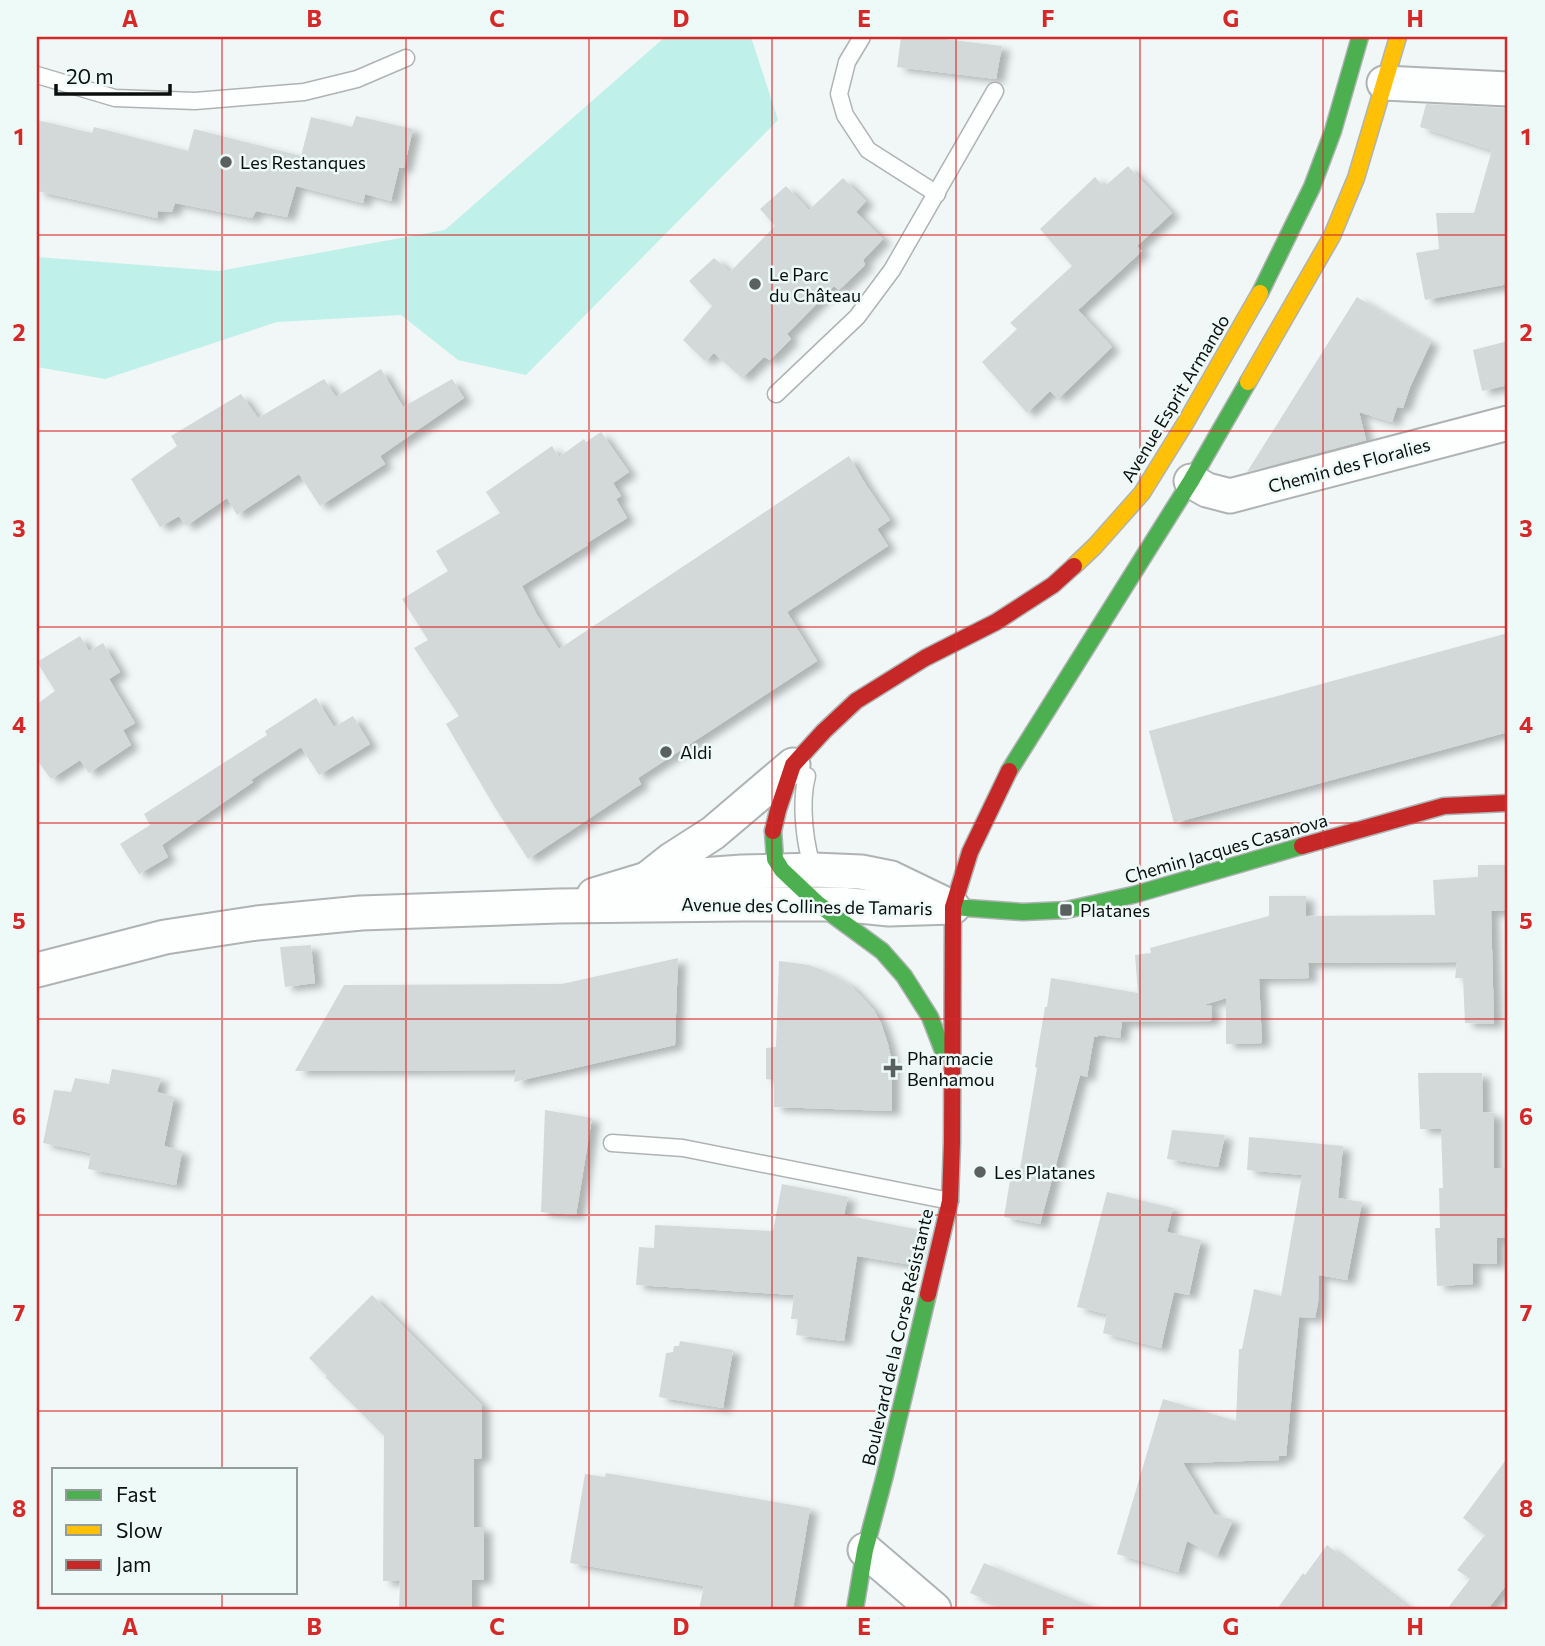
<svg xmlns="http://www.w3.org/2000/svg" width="1545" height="1646" font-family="Commissioner,sans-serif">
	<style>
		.green { fill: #bff0e9 }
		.building { fill: #d3d9d8; filter: url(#shadow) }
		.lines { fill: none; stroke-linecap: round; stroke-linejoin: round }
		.lane-casing { stroke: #afb3b3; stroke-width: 19 }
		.street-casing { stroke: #afb3b3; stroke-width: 37 }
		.fast-casing { stroke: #afb3b3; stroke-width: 19 }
		.slow-casing { stroke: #afb3b3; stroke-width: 19 }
		.jam-casing { stroke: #afb3b3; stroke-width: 19 }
		.lane { stroke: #fdfefe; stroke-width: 16 }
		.street { stroke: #fdfefe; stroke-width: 33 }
		.fast { stroke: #4caf50; stroke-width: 16 }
		.slow { stroke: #ffc107; stroke-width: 16 }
		.jam { stroke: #c62828; stroke-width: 16 }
		.grid { fill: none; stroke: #d62828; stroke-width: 2; stroke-opacity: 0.55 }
		.poi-dot { fill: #5a605f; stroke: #edfaf7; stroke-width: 2.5 }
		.labels { text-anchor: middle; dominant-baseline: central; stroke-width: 5; stroke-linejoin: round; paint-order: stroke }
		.poi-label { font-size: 18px; fill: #0a0e0d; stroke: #edfaf7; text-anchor: start }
		.street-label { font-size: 18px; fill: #0a0e0d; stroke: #edfaf7 }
		.neatline { fill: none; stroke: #d62828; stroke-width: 2.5 }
		.grid-label { font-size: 23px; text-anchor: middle; font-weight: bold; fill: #d62828 }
	</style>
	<defs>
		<filter id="shadow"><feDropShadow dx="8" dy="4.5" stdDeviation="3.5" flood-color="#0004"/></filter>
	</defs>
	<rect width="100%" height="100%" fill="#f0f7f6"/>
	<!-- green -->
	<polygon class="green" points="665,37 751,37 778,120 526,375 458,360 401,315 277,322 105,379 37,367 37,257 219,271 445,230"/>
	<!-- building -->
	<g class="building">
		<polygon points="901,37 927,37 1002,46 996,79 897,67"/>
		<polygon points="1426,104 1508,108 1508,284 1425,300 1416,253 1439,249 1436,213 1474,213 1492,150 1420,127"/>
		<polygon points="356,116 413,129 404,168 399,168 391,201 365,194 363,203 296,186 287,217 256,211 252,218 175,203 172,212 158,211 157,218 37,191 37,120 92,133 94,127 188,151 194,129 301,156 311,117 352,127"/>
		<polygon points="1128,166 1172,213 1137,246 1142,251 1078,310 1112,347 1058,399 1050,391 1027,413 982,362 1017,329 1010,323 1072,266 1040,229 1095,177 1104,187"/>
		<polygon points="843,178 866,201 856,212 883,239 863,260 865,265 839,290 834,286 787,334 791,339 770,360 764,357 742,378 714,353 705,361 683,340 712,306 689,281 714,258 730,272 775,226 760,209 786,186 809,210"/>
		<polygon points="1357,297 1431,342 1410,387 1403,408 1397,407 1392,422 1359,412 1366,440 1247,472"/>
		<polygon points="1508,341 1508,385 1482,391 1473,350"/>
		<polygon points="381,369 403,407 452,379 464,398 380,456 385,464 320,506 299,474 237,515 227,498 186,526 179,516 160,527 131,479 177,446 171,436 241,394 258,418 324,379 336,397"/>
		<polygon points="601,432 629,472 613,483 621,496 616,499 627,518 587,543 588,545 522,586 537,615 559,649 849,456 866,485 890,520 877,529 888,546 787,612 817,661 638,778 641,784 528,859 494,806 446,724 459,716 414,648 428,640 402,599 448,571 436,551 500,513 486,492 552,446 559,457 584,439 586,442"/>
		<polygon points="1508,633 1508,732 1174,823 1149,731"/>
		<polygon points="80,636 89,651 103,643 120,672 109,679 135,723 123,730 131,745 89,773 80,760 51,779 37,760 37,704 55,691 37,662"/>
		<polygon points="316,698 334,727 353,716 370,744 319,775 301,747 251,780 253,782 162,845 168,857 139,874 120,844 150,825 144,814 267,735 265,731"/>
		<polygon points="1478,865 1508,865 1508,911 1491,911 1494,1024 1465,1023 1463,978 1455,978 1457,962 1308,963 1309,978 1259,979 1262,1043 1226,1044 1226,998 1204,1005 1212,1006 1211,1021 1122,1022 1120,1038 1098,1035 1098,1037 1094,1037 1087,1077 1080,1075 1040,1224 1004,1217 1012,1168 1020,1169 1037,1068 1035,1067 1045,1007 1047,1007 1051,978 1138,993 1135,955 1151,953 1150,948 1269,916 1269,896 1306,896 1306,916 1435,915 1433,880 1478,877"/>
		<polygon points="311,945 315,983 285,987 280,947"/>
		<polygon points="678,958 675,1045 514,1082 516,1070 295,1071 344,985 562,984"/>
		<polygon points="779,961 809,965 827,972 850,985 873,1009 881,1023 888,1044 892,1063 892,1111 774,1107 774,1080 766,1079 766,1048 776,1047"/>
		<polygon points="112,1069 161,1078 157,1092 174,1097 164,1146 182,1151 176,1185 88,1169 91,1153 43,1143 54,1090 71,1092 75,1078 109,1084"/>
		<polygon points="1418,1073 1482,1073 1483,1112 1494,1113 1494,1168 1508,1168 1508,1238 1497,1238 1497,1264 1473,1263 1473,1284 1437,1286 1435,1228 1440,1228 1439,1188 1443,1188 1441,1129 1420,1129"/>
		<polygon points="545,1110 592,1118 576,1215 541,1212"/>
		<polygon points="1172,1130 1225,1135 1218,1167 1167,1159"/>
		<polygon points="1249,1137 1343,1146 1338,1198 1362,1202 1347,1280 1319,1275 1318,1303 1315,1318 1299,1317 1286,1456 1279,1456 1279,1460 1183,1463 1214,1514 1233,1520 1217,1556 1187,1541 1178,1572 1117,1554 1163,1399 1236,1421 1239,1349 1242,1349 1254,1289 1281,1296 1302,1175 1247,1170"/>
		<polygon points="782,1184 848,1197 844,1215 920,1230 912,1265 857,1256 844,1341 796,1335 798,1319 791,1319 794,1295 636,1285 639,1247 654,1248 655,1225 773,1231"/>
		<polygon points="1107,1192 1173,1208 1167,1232 1201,1240 1189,1295 1174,1292 1161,1348 1103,1333 1107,1314 1077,1307"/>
		<polygon points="372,1295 482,1405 482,1458 474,1459 474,1527 484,1527 484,1580 472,1580 472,1609 399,1609 400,1581 383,1581 384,1436 325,1377 327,1376 309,1358"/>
		<polygon points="680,1341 733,1350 723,1408 659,1397 666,1353 673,1352 674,1346 679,1346"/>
		<polygon points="1508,1457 1508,1583 1488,1609 1447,1609 1470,1579 1457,1570 1485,1535 1463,1518"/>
		<polygon points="606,1473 810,1508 793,1609 699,1609 704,1586 570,1563 585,1474 605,1477"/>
		<polygon points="1327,1545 1410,1609 1277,1609 1303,1573 1305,1575"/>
		<polygon points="984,1563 1096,1608 1096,1609 1007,1609 970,1593"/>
	</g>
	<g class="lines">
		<!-- lane casing -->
		<g class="lane-casing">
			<g id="lane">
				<polyline points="862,37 847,62 839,94 845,115 868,150 937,194"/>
				<polyline points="37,75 115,98 195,101 304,92 357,79 406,58"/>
				<polyline points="776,394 857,317 892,270 995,91"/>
				<path d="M807,776C800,801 804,850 816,874"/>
				<polyline points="612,1143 683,1148 950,1201"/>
			</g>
		</g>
		<!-- street casing -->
		<g class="street-casing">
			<g id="street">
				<polyline points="1384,83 1508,89"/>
				<polyline points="1191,481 1207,490 1230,496 1508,423"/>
				<polyline points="647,879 671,860 713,833 793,765"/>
				<polyline points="594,895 647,879 742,872 814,870 861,872 891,878 947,905"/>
				<polyline points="37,970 165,937 257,923 361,913 558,906 743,904 840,904 889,909 953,907"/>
				<polyline points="865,1550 934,1609"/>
			</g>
		</g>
		<!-- fast casing -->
		<g class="fast-casing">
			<g id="fast">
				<polyline points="1260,293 1312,187 1333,131 1360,37"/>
				<polyline points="1009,771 1191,481 1248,382"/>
				<polyline points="773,831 775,859 782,870 818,904 882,951 904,976 930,1017 945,1056"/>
				<polyline points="953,907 1023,912 1066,910 1133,895 1302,846"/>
				<polyline points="855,1609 865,1550 885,1475 928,1294"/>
			</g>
		</g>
		<!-- slow casing -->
		<g class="slow-casing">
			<g id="slow">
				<polyline points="1248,382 1332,236 1356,178 1398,37"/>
				<polyline points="1074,566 1095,546 1142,493 1186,422 1260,293"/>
			</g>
		</g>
		<!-- jam casing -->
		<g class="jam-casing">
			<g id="jam">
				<polyline points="773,831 778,810 793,765 824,731 856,701 925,658 996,622 1053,585 1074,566"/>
				<polyline points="1302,846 1444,806 1508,803"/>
				<polyline points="928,1294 950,1201 952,1142 953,907 970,852 1009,771"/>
			</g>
		</g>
		<!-- lane -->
		<use href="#lane" class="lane"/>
		<!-- street -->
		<use href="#street" class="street"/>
		<!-- fast -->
		<use href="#fast" class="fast"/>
		<!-- slow -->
		<use href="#slow" class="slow"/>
		<!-- jam -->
		<use href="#jam" class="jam"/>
	</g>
	<!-- grid -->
	<path class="grid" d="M222,37V1469M406,37V1609M589,37V1609M772,37V1609M956,37V1609M1140,37V1609M1323,37V1609M37,235H1508M37,431H1508M37,627H1508M37,823H1508M37,1019H1508M37,1215H1508M37,1411H1508M222,1592V1609"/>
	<!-- markers -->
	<g class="poi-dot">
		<circle cx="226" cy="162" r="7"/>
		<circle cx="755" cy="284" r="7"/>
		<circle cx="666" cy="752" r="7"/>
		<rect x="1059" y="903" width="14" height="14" rx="3.5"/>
		<path d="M889.5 1057.5h7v7h7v7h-7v7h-7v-7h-7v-7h7z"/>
		<circle cx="980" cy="1172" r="7"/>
	</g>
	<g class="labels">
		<!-- poi labels -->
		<g class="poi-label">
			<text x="240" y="162">Les Restanques</text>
			<text x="769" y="274">Le Parc<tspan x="769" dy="21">du Château</tspan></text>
			<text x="680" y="752">Aldi</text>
			<text x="1080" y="910">Platanes</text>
			<text x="907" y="1058">Pharmacie<tspan x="907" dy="21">Benhamou</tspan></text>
			<text x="994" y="1172">Les Platanes</text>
		</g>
		<!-- street labels -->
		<g class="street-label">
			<text transform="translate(1175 398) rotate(-59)">Avenue Esprit Armando</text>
			<text transform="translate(1349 465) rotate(-15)">Chemin des Floralies</text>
			<text transform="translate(1226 848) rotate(-16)">Chemin Jacques Casanova</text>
			<text transform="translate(807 906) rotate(1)">Avenue des Collines de Tamaris</text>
			<text transform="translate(897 1337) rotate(-77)">Boulevard de la Corse Résistante</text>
		</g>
	</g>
	<!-- border -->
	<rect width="1545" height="1646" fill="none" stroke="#edfaf7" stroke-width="77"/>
	<!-- legend -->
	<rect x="52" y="1468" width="245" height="126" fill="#edfaf7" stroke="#929c99" stroke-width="2"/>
	<rect x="66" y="1490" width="35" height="10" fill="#4caf50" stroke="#929c99" stroke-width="2"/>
	<text x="116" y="1502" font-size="21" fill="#0a0e0d">Fast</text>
	<rect x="66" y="1525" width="35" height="10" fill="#ffc107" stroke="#929c99" stroke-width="2"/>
	<text x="116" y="1538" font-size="21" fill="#0a0e0d">Slow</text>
	<rect x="66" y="1560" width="35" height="10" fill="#c62828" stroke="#929c99" stroke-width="2"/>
	<text x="116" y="1572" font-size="21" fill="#0a0e0d">Jam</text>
	<!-- scale -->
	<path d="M56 84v10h114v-10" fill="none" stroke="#0a0e0d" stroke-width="3.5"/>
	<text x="66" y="84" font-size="21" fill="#0a0e0d" stroke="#edfaf7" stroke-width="5" paint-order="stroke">20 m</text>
	<rect x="38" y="38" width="1468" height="1570" class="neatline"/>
	<g class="grid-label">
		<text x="130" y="27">A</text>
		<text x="314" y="27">B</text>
		<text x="497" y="27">C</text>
		<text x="681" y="27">D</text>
		<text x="864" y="27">E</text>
		<text x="1048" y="27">F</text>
		<text x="1231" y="27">G</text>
		<text x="1415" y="27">H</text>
		<text x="19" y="145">1</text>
		<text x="1526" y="145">1</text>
		<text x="19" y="341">2</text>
		<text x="1526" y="341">2</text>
		<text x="19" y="537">3</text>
		<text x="1526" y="537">3</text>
		<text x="19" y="733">4</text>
		<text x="1526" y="733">4</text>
		<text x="19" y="929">5</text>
		<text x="1526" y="929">5</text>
		<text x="19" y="1125">6</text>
		<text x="1526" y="1125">6</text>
		<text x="19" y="1321">7</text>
		<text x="1526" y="1321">7</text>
		<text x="19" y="1517">8</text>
		<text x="1526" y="1517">8</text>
		<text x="130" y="1635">A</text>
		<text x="314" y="1635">B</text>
		<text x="497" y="1635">C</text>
		<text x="681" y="1635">D</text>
		<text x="864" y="1635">E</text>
		<text x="1048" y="1635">F</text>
		<text x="1231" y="1635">G</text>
		<text x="1415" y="1635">H</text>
	</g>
</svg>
